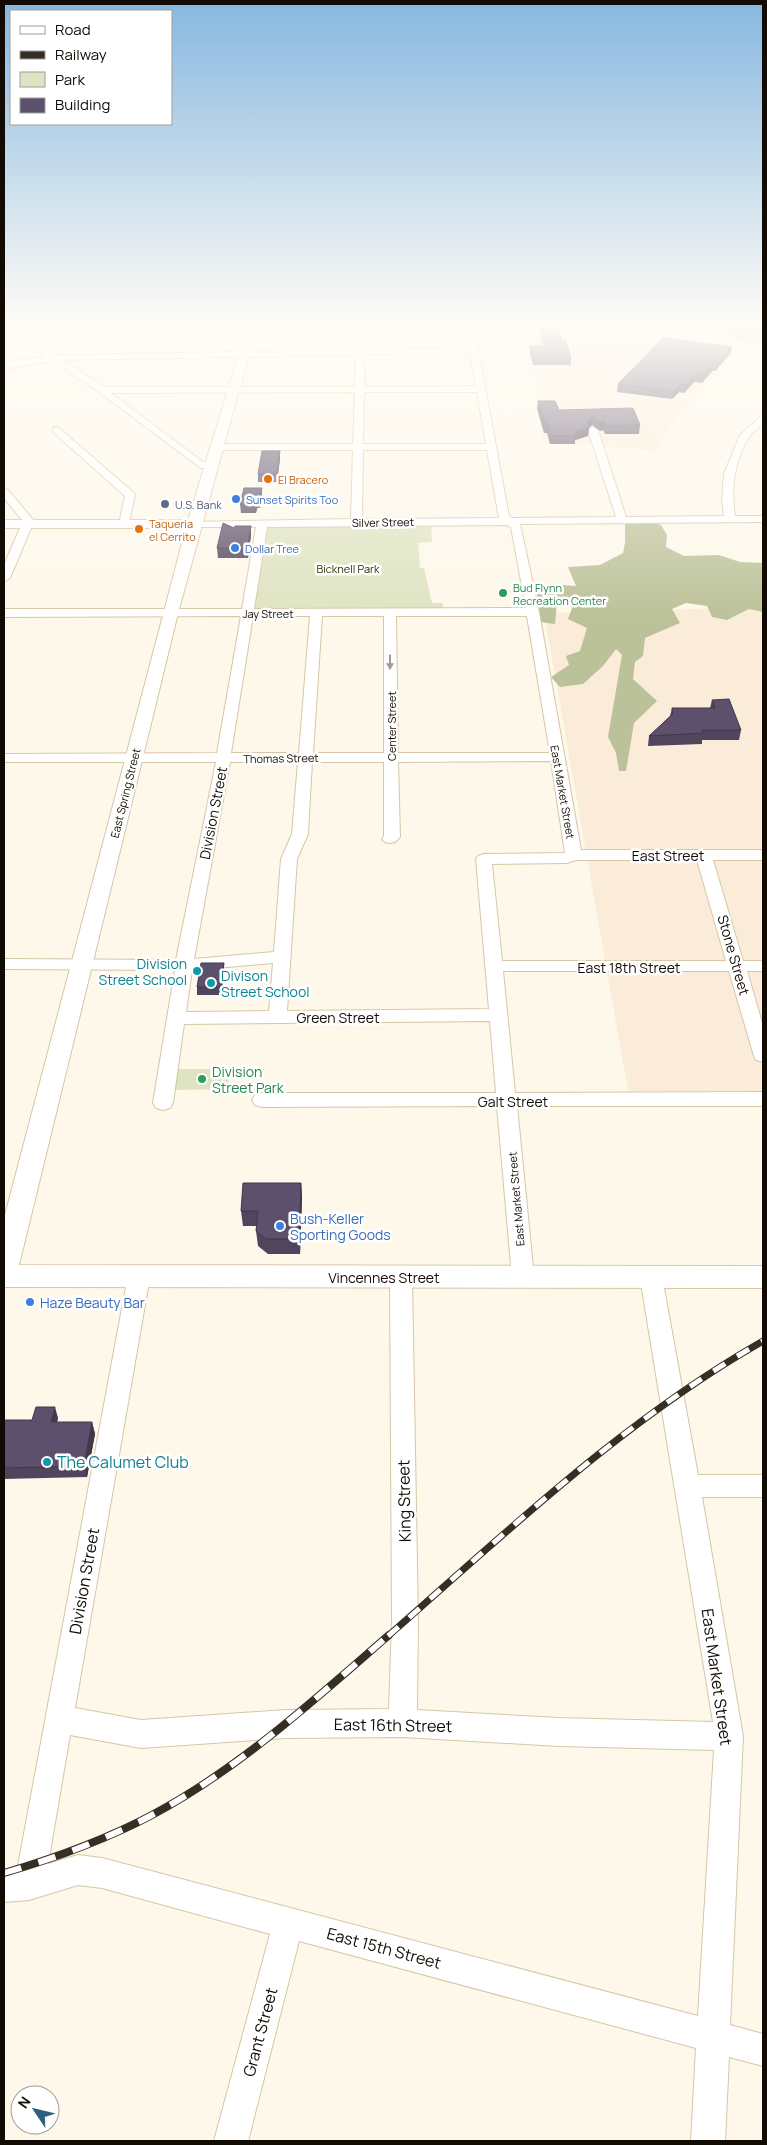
<svg xmlns="http://www.w3.org/2000/svg" width="767" height="2145" font-family="Manrope,sans-serif">
	<style>
		.industrial { fill: #fbecd9 }
		.green { fill: #dee3c1 }
		.forest { fill: #bbc198 }
		.lines { fill: none; stroke-linecap: round; stroke-linejoin: round }
		.minor-casing { stroke: #d6c6a6; stroke-width: 2 }
		.major-casing { stroke: #d6c6a6; stroke-width: 2 }
		.minor { fill: #fff; fill-rule: evenodd }
		.major { fill: #fff; fill-rule: evenodd }
		.rail-far1-casing { stroke: #342e25; stroke-width: 7 }
		.rail-casing { stroke: #342e25; stroke-width: 8 }
		.rail-far1 { stroke: #fff; stroke-width: 5; stroke-dasharray: 14; stroke-linecap: butt }
		.rail { stroke: #fff; stroke-width: 6; stroke-dasharray: 18; stroke-linecap: butt }
		.wall { fill: #50455d }
		.shaded-wall { fill: #41384c }
		.building { fill: #5d506c; stroke: #41384c }
		.oneway { fill: #a09d9a }
		.food-dot { fill: #e8710a; stroke: #fff; stroke-width: 2 }
		.shop-dot { fill: #3f7fe0; stroke: #fff; stroke-width: 2 }
		.service-dot { fill: #5c6f8a; stroke: #fff; stroke-width: 2 }
		.leisure-dot { fill: #2e9e5b; stroke: #fff; stroke-width: 2 }
		.culture-dot { fill: #0f9aa8; stroke: #fff; stroke-width: 2 }
		.labels { text-anchor: middle; dominant-baseline: central; stroke-width: 5; stroke-linejoin: round; paint-order: stroke }
		.far-food-label { font-size: 11px; fill: #c56008; stroke: #fff; text-anchor: start }
		.far-shop-label { font-size: 11px; fill: #366cbe; stroke: #fff; text-anchor: start }
		.far-service-label { font-size: 11px; fill: #4e5e75; stroke: #fff; text-anchor: start }
		.far-street-label { font-size: 11px; fill: #110b03; stroke: #fff }
		.far-park-label { font-size: 11px; fill: #2e3200; stroke: #fff }
		.far-leisure-label { font-size: 11px; fill: #27864d; stroke: #fff; text-anchor: start }
		.street-label { font-size: 14px; fill: #110b03; stroke: #fff }
		.culture-label { font-size: 14px; fill: #0d838f; stroke: #fff; text-anchor: end }
		.leisure-label { font-size: 14px; fill: #27864d; stroke: #fff; text-anchor: start }
		.shop-label { font-size: 14px; fill: #366cbe; stroke: #fff; text-anchor: start }
		.near-culture-label { font-size: 16px; fill: #0d838f; stroke: #fff; text-anchor: start }
		.near-street-label { font-size: 16px; fill: #110b03; stroke: #fff }
	</style>
	<rect width="100%" height="100%" fill="#fef8eb"/>
	<!-- industrial -->
	<g class="industrial">
		<polygon points="562,327 598,333 735,351 678,415 655,451 592,445 543,444 539,402 534,378 528,370 533,366 523,332 562,331"/>
		<polygon points="763,607 763,1091 628,1091 544,613"/>
	</g>
	<!-- green -->
	<g class="green">
		<polygon points="431,525 432,542 418,543 420,568 424,568 432,603 442,603 444,609 253,609 267,526"/>
		<polygon points="177,1069 230,1069 228,1089 175,1090"/>
	</g>
	<!-- forest -->
	<g class="forest">
		<polygon points="643,322 763,322 763,344 743,342 732,334"/>
		<polygon points="651,522 661,525 667,535 666,547 684,556 719,555 740,562 763,563 763,612 749,609 727,620 712,617 707,606 686,603 672,609 680,623 645,638 643,656 635,662 633,679 657,701 634,723 626,771 619,771 616,753 608,737 622,655 616,649 603,666 583,684 560,687 551,677 569,665 566,656 580,651 587,628 568,619 574,603 557,602 555,624 540,622 536,583 576,586 568,567 600,565 623,553 625,543 625,523"/>
	</g>
	<g class="lines">
		<!-- minor casing -->
		<g class="minor-casing">
			<g id="minor">
				<path d="M4,322H11V323H252L248,325L15,328L55,355L469,348L465,322H473L509,516L512,518L616,517L588,430L593,427L598,430L626,517L724,516L722,499L724,474L740,435L760,417L763,416V424C759,428 752,432 749,437C734,461 731,489 735,516H763V522L520,524L539,612L581,850H763V860H713L743,961H763V971H747L763,1026V1062L756,1060L754,1056L729,971H503L515,1093L763,1092V1106H517L534,1277L531,1283L523,1286L515,1283L512,1277L497,1106L262,1107L255,1105L252,1100L255,1095L262,1093H496L490,1021L184,1024L173,1103L170,1108L163,1110L156,1108L153,1103L175,970L4,969V959L176,960L216,762H4V754L217,753L241,616L4,617V609H242L256,527H194L189,524L190,522L351,519L353,450H217L212,447L217,444H353L355,392L111,393L203,462H211L216,465L211,468H201L99,392L52,361L4,369V363L46,356L4,328ZM470,353L476,386L364,387V354ZM356,355L355,387H104L62,360ZM364,392H477L486,444H363ZM363,450H487L499,518L362,519ZM507,525L511,527L526,608L254,609L267,527ZM253,616H310L299,753H231ZM322,616H384V753H313ZM396,616H527L550,753H398ZM551,761L565,853L484,854L478,856L476,859L489,1009L287,1011L297,859L308,834L312,762H384V836L382,839L385,842C392,844 395,843 400,837L398,762ZM230,762H298L292,834L281,859L274,952L194,959ZM576,860H697L726,961H502L492,864L567,863ZM273,963L269,1011L186,1012L192,970Z"/>
				<polygon points="255,322 384,322 380,324 258,325 255,325"/>
				<polygon points="56,427 59,428 134,493 135,495 128,526 120,526 119,524 125,496 53,432 53,428"/>
				<polygon points="4,489 8,490 34,521 10,578 4,582 4,565 23,521 4,498"/>
				<path d="M139,1267L147,1270L150,1276L75,1708L141,1720L286,1710L389,1709L392,1621L390,1278L393,1272L401,1269L409,1272L412,1278L418,1621L417,1710L559,1718L713,1722L640,1277L643,1271L651,1268L659,1271L662,1277L698,1475H763V1497H702L743,1736L730,2025L763,2034V2066L729,2057L725,2141H691L696,2048L299,1941L248,2141H214L270,1934L102,1888L78,1885L29,1900L4,1902V1872L17,1871L128,1276L131,1270ZM70,1735L141,1748L286,1738L403,1737L559,1746L714,1750L698,2016L102,1858L78,1855L48,1864Z"/>
			</g>
		</g>
		<!-- major casing -->
		<g class="major-casing">
			<polygon id="major" points="253,322 263,322 253,335 247,349 249,354 178,613 19,1265 763,1266 763,1288 4,1287 4,1219 186,528 4,528 4,520 188,520 239,354 237,349 243,335"/>
		</g>
		<!-- minor -->
		<use href="#minor" class="minor"/>
		<!-- major -->
		<use href="#major" class="major"/>
		<!-- rail-far1 casing -->
		<g class="rail-far1-casing">
			<path id="rail-far1" d="M388,1636C508,1531 624,1420 763,1341"/>
		</g>
		<!-- rail casing -->
		<g class="rail-casing">
			<path id="rail" d="M4,1873C55,1858 105,1840 152,1815C240,1768 314,1700 389,1635"/>
		</g>
		<!-- rail-far1 -->
		<use href="#rail-far1" class="rail-far1"/>
		<!-- rail -->
		<use href="#rail" class="rail"/>
	</g>
	<!-- wall -->
	<g class="wall">
		<polygon points="540,325 563,341 571,358 571,365 533,365 530,354 530,346 543,346 539,332"/>
		<polygon points="732,347 730,354 715,371 712,371 702,383 694,382 684,393 679,392 672,399 617,392 618,384"/>
		<polygon points="538,401 559,410 640,425 639,434 605,434 603,430 600,431 592,425 589,428 588,436 575,440 575,444 550,444 547,433 544,433 537,409"/>
		<polygon points="280,451 280,459 277,482 258,482 258,474"/>
		<polygon points="262,497 260,508 257,508 256,513 241,513 240,504"/>
		<polygon points="234,528 251,535 248,558 218,558 217,548"/>
		<polygon points="712,700 741,730 739,740 702,740 702,744 648,746 649,736 670,716 672,708 710,708"/>
		<polygon points="224,963 224,971 221,995 197,995 197,987"/>
		<polygon points="301,1183 302,1198 300,1254 268,1254 258,1246 256,1231 257,1226 243,1226 241,1211"/>
		<polygon points="58,1418 57,1422 92,1422 95,1434 87,1477 4,1479 4,1420 32,1420"/>
	</g>
	<!-- shaded-wall -->
	<g class="shaded-wall">
		<polygon points="732,347 730,354 715,371 716,364"/>
		<polygon points="713,363 712,371 702,383 703,375"/>
		<polygon points="696,374 694,382 684,393 685,385"/>
		<polygon points="680,384 679,392 672,399 674,391"/>
		<polygon points="593,417 592,425 589,428 588,436 575,440 576,435 575,432 587,421"/>
		<polygon points="604,421 603,430 600,431 601,423"/>
		<polygon points="280,451 280,459 277,482 277,474"/>
		<polygon points="262,488 262,497 260,508 259,500"/>
		<polygon points="256,500 257,508 256,513 255,504"/>
		<polygon points="251,526 251,535 248,558 247,549"/>
		<polygon points="224,963 224,971 221,995 221,987"/>
		<polygon points="301,1183 302,1198 300,1254 299,1239"/>
		<polygon points="55,1407 58,1418 54,1433 51,1422"/>
		<polygon points="92,1422 95,1434 87,1477 84,1466"/>
	</g>
	<!-- building -->
	<g class="building">
		<polygon points="540,325 557,325 563,341 565,339 571,358 534,358 530,346 546,346"/>
		<polygon points="663,338 732,347 716,364 713,363 703,375 696,374 685,385 680,384 674,391 618,384"/>
		<polygon points="538,401 555,401 559,410 633,408 640,425 606,426 604,421 601,423 593,417 587,421 589,427 575,432 576,435 551,436 548,424 545,424"/>
		<polygon points="262,451 280,451 277,474 258,474"/>
		<polygon points="244,488 262,488 259,500 256,500 255,504 240,504"/>
		<polygon points="223,523 234,528 235,526 251,526 247,549 217,548"/>
		<polygon points="729,699 741,730 702,730 704,733 649,736 673,714 672,708 715,708 712,700"/>
		<polygon points="201,963 224,963 221,987 197,987"/>
		<polygon points="243,1183 301,1183 299,1239 266,1239 256,1231 258,1211 241,1211"/>
		<polygon points="36,1407 55,1407 51,1422 92,1422 84,1466 4,1468 4,1420 32,1420"/>
	</g>
	<!-- one-way arrows -->
	<defs><path id="oneway-solid" d="M-6-.8H1V-3.2L6.5 0L1 3.2V.8H-6Z" transform="scale(1.25)"/></defs>
	<use class="oneway" href="#oneway-solid" transform="translate(390 662) rotate(90)"/>
	<!-- sky -->
	<linearGradient id="sky" x2="0" y2="1"><stop stop-color="#86b7e0"/><stop offset="0.52" stop-color="#fffcf6"/><stop offset="1" stop-color="#fffcf6" stop-opacity="0"/></linearGradient>
	<rect width="767" height="622" fill="url(#sky)"/>
	<!-- markers -->
	<g class="food-dot">
		<circle cx="268" cy="479" r="5"/>
		<circle cx="139" cy="529" r="5"/>
	</g>
	<g class="shop-dot">
		<circle cx="236" cy="499" r="5"/>
		<circle cx="235" cy="548" r="5"/>
		<circle cx="280" cy="1226" r="5"/>
		<circle cx="30" cy="1302" r="5"/>
	</g>
	<circle class="service-dot" cx="165" cy="504" r="5"/>
	<g class="leisure-dot">
		<circle cx="503" cy="593" r="5"/>
		<circle cx="202" cy="1079" r="5"/>
	</g>
	<g class="culture-dot">
		<circle cx="197" cy="971" r="5"/>
		<circle cx="211" cy="983" r="5"/>
		<circle cx="47" cy="1462" r="5"/>
	</g>
	<g class="labels">
		<!-- far-food labels -->
		<g class="far-food-label">
			<text x="278" y="479">El Bracero</text>
			<text x="149" y="523">Taqueria<tspan x="149" dy="13">el Cerrito</tspan></text>
		</g>
		<!-- far-shop labels -->
		<g class="far-shop-label">
			<text x="246" y="499">Sunset Spirits Too</text>
			<text x="245" y="548">Dollar Tree</text>
		</g>
		<!-- far-service labels -->
		<g class="far-service-label">
			<text x="175" y="504">U.S. Bank</text>
		</g>
		<!-- far-street labels -->
		<g class="far-street-label">
			<text transform="translate(383 522) rotate(-1)">Silver Street</text>
			<text x="268" y="613">Jay Street</text>
			<text transform="translate(391 726) rotate(-90)">Center Street</text>
			<text transform="translate(281 758) rotate(-1)">Thomas Street</text>
			<text transform="translate(563 792) rotate(80)">East Market Street</text>
			<text transform="translate(125 793) rotate(-76)">East Spring Street</text>
			<text transform="translate(516 1199) rotate(-95)">East Market Street</text>
		</g>
		<!-- far-park labels -->
		<g class="far-park-label">
			<text x="348" y="568">Bicknell Park</text>
		</g>
		<!-- far-leisure labels -->
		<g class="far-leisure-label">
			<text x="513" y="587">Bud Flynn<tspan x="513" dy="13">Recreation Center</tspan></text>
		</g>
		<!-- street labels -->
		<g class="street-label">
			<text transform="translate(213 813) rotate(-79)">Division Street</text>
			<text x="668" y="855">East Street</text>
			<text transform="translate(734 955) rotate(74)">Stone Street</text>
			<text x="629" y="967">East 18th Street</text>
			<text x="338" y="1017">Green Street</text>
			<text x="513" y="1101">Galt Street</text>
			<text x="384" y="1277">Vincennes Street</text>
		</g>
		<!-- culture labels -->
		<g class="culture-label">
			<text x="187" y="963">Division<tspan x="187" dy="16">Street School</tspan></text>
			<text x="221" y="975" text-anchor="start">Divison<tspan x="221" dy="16">Street School</tspan></text>
		</g>
		<!-- leisure labels -->
		<g class="leisure-label">
			<text x="212" y="1071">Division<tspan x="212" dy="16">Street Park</tspan></text>
		</g>
		<!-- shop labels -->
		<g class="shop-label">
			<text x="290" y="1218">Bush-Keller<tspan x="290" dy="16">Sporting Goods</tspan></text>
			<text x="40" y="1302">Haze Beauty Bar</text>
		</g>
		<!-- near-culture labels -->
		<g class="near-culture-label">
			<text x="57" y="1462">The Calumet Club</text>
		</g>
		<!-- near-street labels -->
		<g class="near-street-label">
			<text transform="translate(404 1501) rotate(-91)">King Street</text>
			<text transform="translate(84 1581) rotate(-80)">Division Street</text>
			<text transform="translate(717 1677) rotate(82)">East Market Street</text>
			<text transform="translate(393 1725) rotate(1)">East 16th Street</text>
			<text transform="translate(384 1948) rotate(15)">East 15th Street</text>
			<text transform="translate(260 2032) rotate(-75)">Grant Street</text>
		</g>
	</g>
	<!-- border -->
	<rect width="767" height="2145" fill="none" stroke="#110b03" stroke-width="10"/>
	<!-- legend -->
	<rect x="10" y="10" width="162" height="115" fill="#ffffff" stroke="#a09d9a"/>
	<rect x="20" y="26" width="25" height="8" fill="#ffffff" stroke="#a09d9a"/>
	<text x="55" y="35" font-size="15" fill="#110b03">Road</text>
	<rect x="20" y="51" width="25" height="8" fill="#342e25" stroke="#a09d9a"/>
	<text x="55" y="60" font-size="15" fill="#110b03">Railway</text>
	<rect x="20" y="72" width="25" height="15" fill="#dee3c1" stroke="#a09d9a"/>
	<text x="55" y="85" font-size="15" fill="#110b03">Park</text>
	<rect x="20" y="98" width="25" height="15" fill="#5d506c" stroke="#a09d9a"/>
	<text x="55" y="110" font-size="15" fill="#110b03">Building</text>
	<!-- north arrow -->
	<g transform="translate(35 2110) rotate(305)"><circle r="24" fill="#ffffff" stroke="#a09d9a"/>
	<path d="M0-4L9 19L0 12L-9 19Z" fill="#2c5f7c"/>
	<text y="-8" font-size="14" font-weight="bold" text-anchor="middle" fill="#110b03">N</text>
	</g>
</svg>
